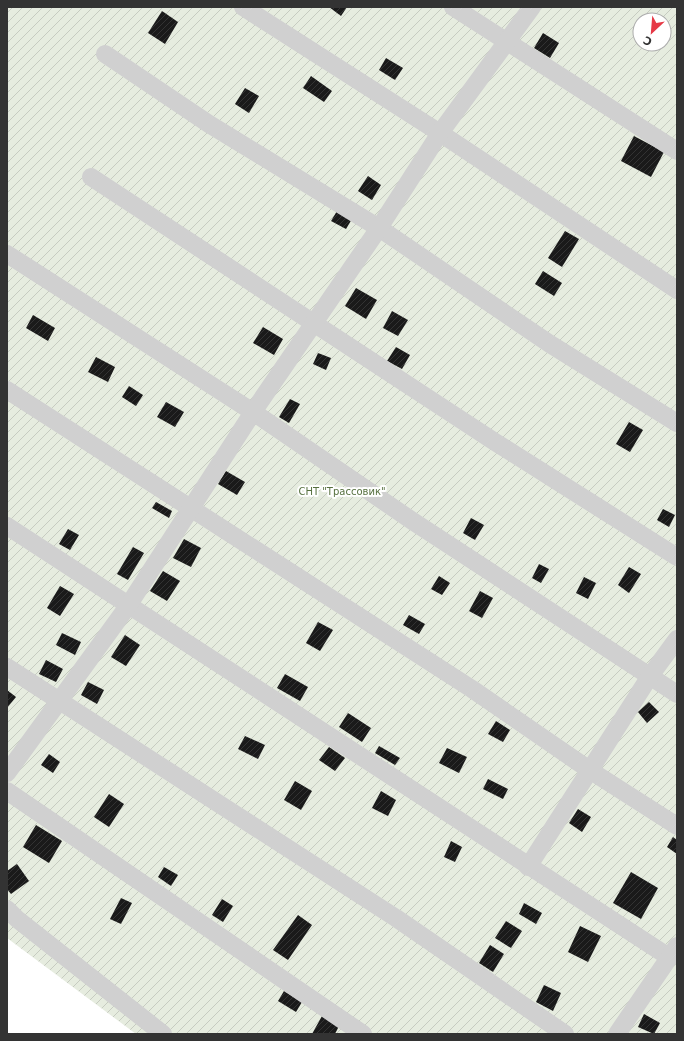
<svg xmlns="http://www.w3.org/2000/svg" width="684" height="1041" font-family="'DejaVu Sans',sans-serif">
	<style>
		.garden { fill: url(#garden-furrows); fill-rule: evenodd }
		.building { fill: url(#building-hatch) }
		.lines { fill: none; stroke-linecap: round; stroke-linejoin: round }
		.minor { stroke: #d0d0d0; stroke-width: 18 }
		.labels { text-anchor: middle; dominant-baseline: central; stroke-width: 4; stroke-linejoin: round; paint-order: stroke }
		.park-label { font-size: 10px; fill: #56703f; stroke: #fff }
	</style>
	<defs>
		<pattern id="garden-furrows" width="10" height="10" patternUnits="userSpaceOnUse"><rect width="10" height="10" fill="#e6ecdf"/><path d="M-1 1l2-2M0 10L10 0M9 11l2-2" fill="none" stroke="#c6cbc0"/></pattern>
		<pattern id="building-hatch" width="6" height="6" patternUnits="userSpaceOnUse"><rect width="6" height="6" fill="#1a1a1a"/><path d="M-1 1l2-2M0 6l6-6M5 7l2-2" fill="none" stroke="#333"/></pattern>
	</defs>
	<rect width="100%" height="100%" fill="#fff"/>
	<!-- garden -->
	<path class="garden" d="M7,7H677V1034H136L7,938ZM640,20H664V44H640Z"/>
	<!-- building -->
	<g class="building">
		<polygon points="329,7 347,7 341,16"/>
		<polygon points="162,11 178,22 165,44 148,33"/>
		<polygon points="543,33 559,43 550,58 534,48"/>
		<polygon points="386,58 403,68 395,80 379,70"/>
		<polygon points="311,76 332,91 324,102 303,88"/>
		<polygon points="245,88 259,96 249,113 235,104"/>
		<polygon points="634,136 664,152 651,177 621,161"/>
		<polygon points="368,176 381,185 372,200 358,191"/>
		<polygon points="337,211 352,219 346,229 331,221"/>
		<polygon points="565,231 579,239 562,267 548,258"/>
		<polygon points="543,271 562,283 554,296 535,284"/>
		<polygon points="356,288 377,300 366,319 345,306"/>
		<polygon points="392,311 408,320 398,336 383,328"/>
		<polygon points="33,315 55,328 48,341 26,328"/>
		<polygon points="263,327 283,339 274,355 253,343"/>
		<polygon points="396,347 410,355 402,369 387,361"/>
		<polygon points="318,353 331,358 326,370 313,364"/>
		<polygon points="96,357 115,367 108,382 88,372"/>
		<polygon points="129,386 143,395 136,406 122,397"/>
		<polygon points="290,399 300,404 289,423 279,417"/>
		<polygon points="166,402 184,412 175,427 157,417"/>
		<polygon points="629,422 643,430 630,452 616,444"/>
		<polygon points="226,471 245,482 237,495 218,484"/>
		<polygon points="156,502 172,511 169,518 152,508"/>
		<polygon points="663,509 675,515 669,527 657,520"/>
		<polygon points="471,518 484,525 475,540 463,533"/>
		<polygon points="68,529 79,535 70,550 59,544"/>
		<polygon points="184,539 201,548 191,567 173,558"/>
		<polygon points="133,547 144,553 128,580 117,574"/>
		<polygon points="539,564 549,569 541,583 532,578"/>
		<polygon points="629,567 641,574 629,593 618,585"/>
		<polygon points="163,571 180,581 167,601 150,591"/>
		<polygon points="439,576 450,583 442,595 431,589"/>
		<polygon points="584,577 596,583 588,599 576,593"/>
		<polygon points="60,586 74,594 60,616 47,608"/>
		<polygon points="480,591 493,598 482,618 469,611"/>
		<polygon points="409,615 425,624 419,634 403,625"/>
		<polygon points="318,622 333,630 320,651 306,643"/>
		<polygon points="62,633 81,642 75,655 56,645"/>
		<polygon points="125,635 140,645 126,666 111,657"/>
		<polygon points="46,660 63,669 56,682 39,674"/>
		<polygon points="285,674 308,687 300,701 277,688"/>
		<polygon points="88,682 104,690 97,704 81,695"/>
		<polygon points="7,690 16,697 7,708"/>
		<polygon points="649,702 659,712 647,723 638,712"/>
		<polygon points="348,713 371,728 362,742 339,727"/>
		<polygon points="496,721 510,730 503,742 488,734"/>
		<polygon points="245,736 265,745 258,759 238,749"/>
		<polygon points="379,746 400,758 395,765 375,753"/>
		<polygon points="329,747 345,758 335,771 319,760"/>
		<polygon points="447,748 467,757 459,773 439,763"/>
		<polygon points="49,754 60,762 53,773 41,765"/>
		<polygon points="488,779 508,789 503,799 483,789"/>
		<polygon points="295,781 312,791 301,810 284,800"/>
		<polygon points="381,791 396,800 388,816 372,808"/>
		<polygon points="109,794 124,804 109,827 94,817"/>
		<polygon points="578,809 591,817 582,832 569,823"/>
		<polygon points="36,825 62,841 49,863 23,847"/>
		<polygon points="673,837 677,840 677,854 667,847"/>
		<polygon points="451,841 462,847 455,862 444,857"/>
		<polygon points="17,864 29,881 11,894 7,889 7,871"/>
		<polygon points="164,867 178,875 171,886 158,877"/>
		<polygon points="631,872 658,888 641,919 613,903"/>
		<polygon points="121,898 132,903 121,924 110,919"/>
		<polygon points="222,899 233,906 223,922 212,915"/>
		<polygon points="524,903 542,913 536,924 519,914"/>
		<polygon points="298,915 312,925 288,960 273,950"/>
		<polygon points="506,921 522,931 511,948 495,938"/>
		<polygon points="580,926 601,936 588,962 568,952"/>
		<polygon points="490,945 504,954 493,972 479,963"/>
		<polygon points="544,985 561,993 553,1011 536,1002"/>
		<polygon points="284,991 302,1002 296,1012 278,1001"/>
		<polygon points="644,1014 660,1023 654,1034 638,1027"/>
		<polygon points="322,1016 339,1026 335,1034 312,1034"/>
	</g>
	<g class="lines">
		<!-- minor -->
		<g class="minor">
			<polyline points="243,7 440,133 677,290"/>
			<polyline points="453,7 677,151"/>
			<polyline points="105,54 209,124 379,228 550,344 677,423"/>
			<polyline points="91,177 495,442 677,557"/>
			<polyline points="7,254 253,412 414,522 677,694"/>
			<polyline points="7,390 472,689 591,771 677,826"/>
			<polyline points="7,526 669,957"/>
			<polyline points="7,667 396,918 565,1034"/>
			<polyline points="7,773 128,606 253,412 379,228 440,133 532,7"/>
			<polyline points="7,791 363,1034"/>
			<polyline points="528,867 650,676 677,639"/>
			<polyline points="7,909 17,919 163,1034"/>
			<polyline points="617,1034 677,946"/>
		</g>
	</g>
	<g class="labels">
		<!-- park labels -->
		<g class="park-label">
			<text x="342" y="491">СНТ "Трассовик"</text>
		</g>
	</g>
	<!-- border -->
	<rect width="684" height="1041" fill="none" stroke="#333333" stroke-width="16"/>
	<!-- north arrow -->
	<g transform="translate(652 32) rotate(206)"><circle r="19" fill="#ffffff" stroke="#adadad"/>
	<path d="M0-3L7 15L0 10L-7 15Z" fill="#e63946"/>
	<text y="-6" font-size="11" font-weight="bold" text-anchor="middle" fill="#333333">С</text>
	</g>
</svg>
